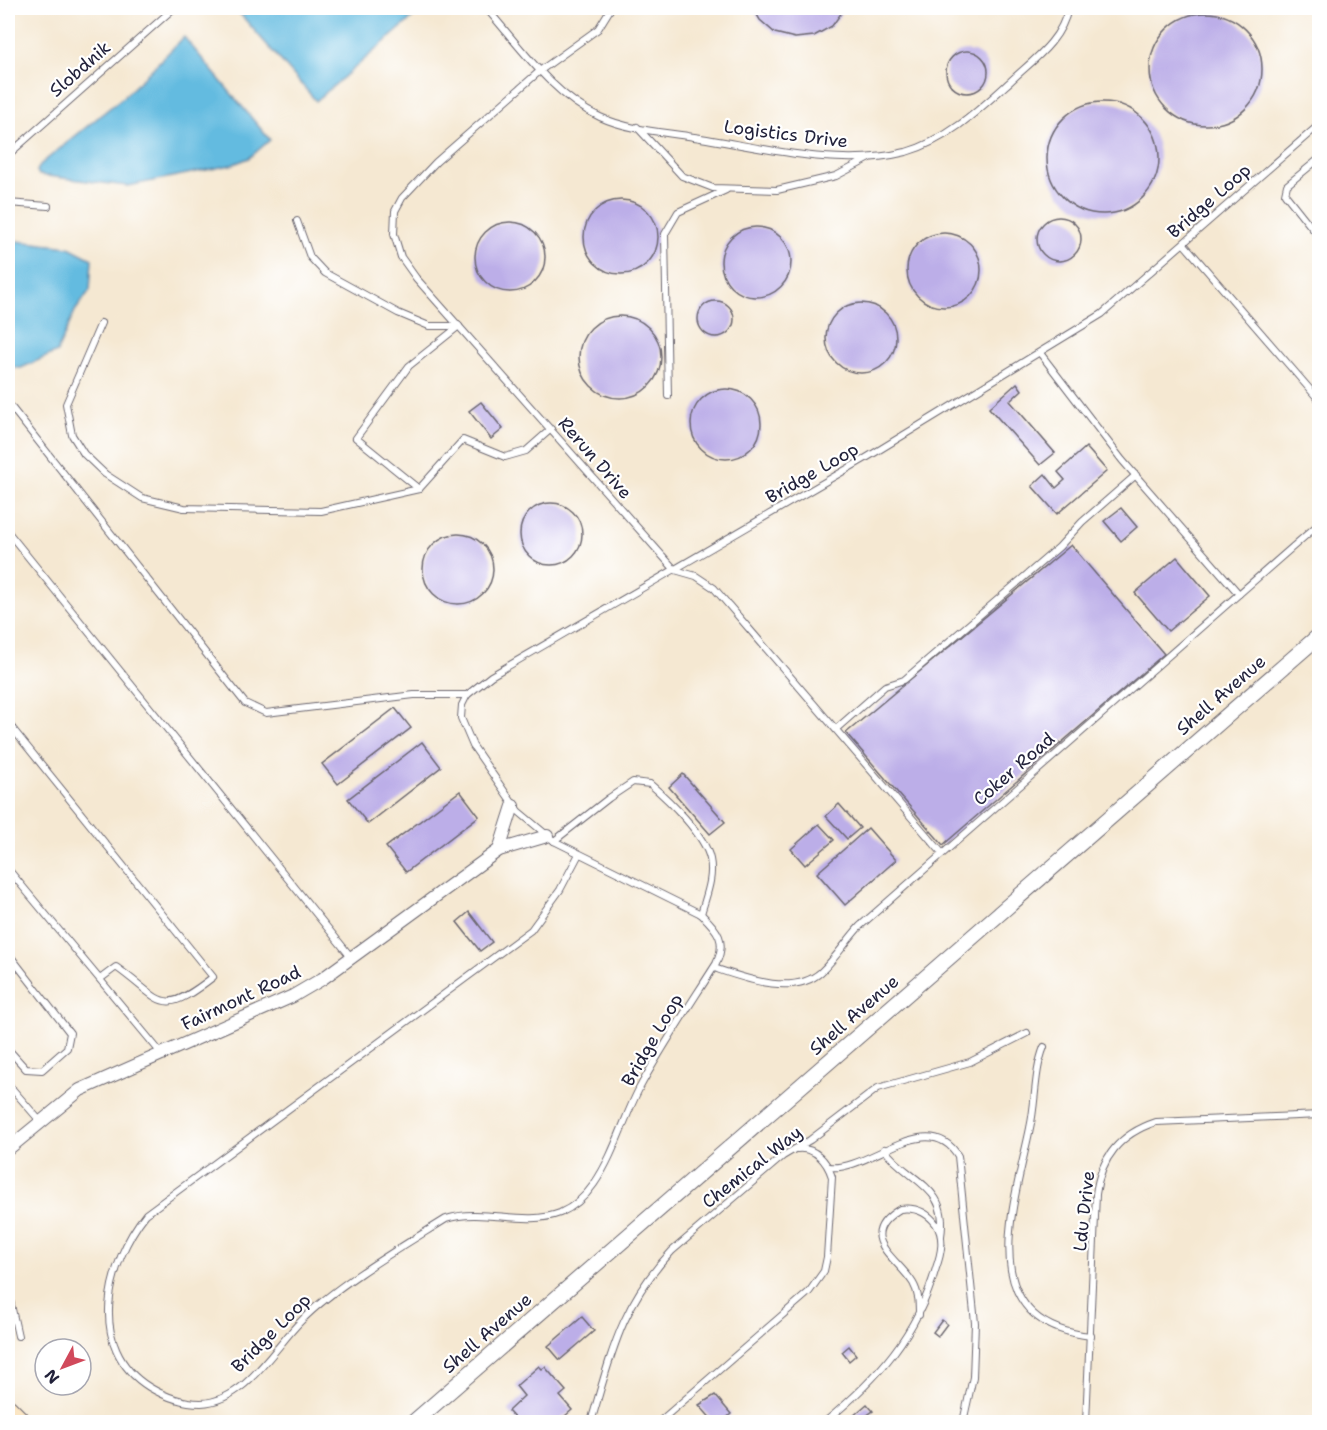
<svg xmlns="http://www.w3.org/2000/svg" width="1327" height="1430" font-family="'Shantell Sans',sans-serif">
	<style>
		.water { fill: #63bbe0; stroke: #426e8e; stroke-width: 1.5 }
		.building { fill: #bcaee8 }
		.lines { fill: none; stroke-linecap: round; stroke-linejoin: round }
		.service-casing { stroke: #6c6770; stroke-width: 8 }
		.minor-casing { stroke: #6c6770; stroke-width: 14 }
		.tertiary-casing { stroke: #6c6770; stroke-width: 17 }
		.secondary-casing { stroke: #6c6770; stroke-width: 20 }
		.service { stroke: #fff; stroke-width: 6 }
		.minor { stroke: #fff; stroke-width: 12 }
		.tertiary { stroke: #fff; stroke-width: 15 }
		.secondary { stroke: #fbe6c4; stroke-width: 18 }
		.labels { text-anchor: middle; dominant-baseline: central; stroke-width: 4.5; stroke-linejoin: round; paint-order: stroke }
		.street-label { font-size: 18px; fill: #22223b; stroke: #fff }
	</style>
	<rect width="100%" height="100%" fill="#fff"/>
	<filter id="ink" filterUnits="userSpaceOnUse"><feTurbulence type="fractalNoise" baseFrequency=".0167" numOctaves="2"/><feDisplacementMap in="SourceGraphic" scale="12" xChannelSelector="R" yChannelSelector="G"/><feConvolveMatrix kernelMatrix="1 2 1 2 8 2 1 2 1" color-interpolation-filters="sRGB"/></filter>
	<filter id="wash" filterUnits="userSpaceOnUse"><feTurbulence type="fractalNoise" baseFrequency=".008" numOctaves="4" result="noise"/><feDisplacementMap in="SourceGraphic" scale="24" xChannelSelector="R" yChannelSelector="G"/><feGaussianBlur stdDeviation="1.35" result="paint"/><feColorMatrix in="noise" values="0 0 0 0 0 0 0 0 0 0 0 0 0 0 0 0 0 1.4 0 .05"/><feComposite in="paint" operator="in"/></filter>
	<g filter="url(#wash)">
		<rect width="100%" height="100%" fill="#f5e8d2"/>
		<!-- water -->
		<g class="water">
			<polygon points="235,8 424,8 316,101"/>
			<polygon points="184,37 270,140 249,158 231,165 128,186 39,175 37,171 41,164 128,93"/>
			<polygon points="8,240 69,247 92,259 90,290 75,311 57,352 21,368 8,367"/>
		</g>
		<g id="blocks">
			<!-- building -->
			<g class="building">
				<polygon points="753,8 845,8 832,26 814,36 795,38 775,33 760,20"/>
				<circle cx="1206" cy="69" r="56"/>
				<circle cx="967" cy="72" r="21"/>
				<circle cx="1103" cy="158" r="56"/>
				<circle cx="621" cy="237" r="37"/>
				<circle cx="1059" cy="239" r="22"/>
				<circle cx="510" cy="257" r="35"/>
				<circle cx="756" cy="262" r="35"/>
				<circle cx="944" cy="270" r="37"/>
				<circle cx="716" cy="319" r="18"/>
				<circle cx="861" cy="338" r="35"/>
				<circle cx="620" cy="357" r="41"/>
				<polygon points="1017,383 1022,390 1010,401 1055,453 1040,465 989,408"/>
				<circle cx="726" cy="424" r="35"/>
				<polygon points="481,402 503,429 491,439 469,411"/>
				<polygon points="1086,447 1107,471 1057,514 1032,486 1045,474 1056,488 1065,480 1058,472"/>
				<circle cx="551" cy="534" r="31"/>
				<polygon points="1121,508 1137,527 1121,541 1104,521"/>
				<circle cx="458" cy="569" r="35"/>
				<polygon points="1071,545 1164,654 943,845 846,733"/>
				<polygon points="1177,557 1210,596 1168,631 1135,593"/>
				<polygon points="395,708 411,728 338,784 322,764"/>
				<polygon points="422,742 441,767 368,824 348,799"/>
				<polygon points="683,774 725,822 710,834 669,787"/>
				<polygon points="460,791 479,816 406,872 386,847"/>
				<polygon points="839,804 860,828 847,839 826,816"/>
				<polygon points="819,824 834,840 805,865 791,849"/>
				<polygon points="868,828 896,860 845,905 817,873"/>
				<polygon points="469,912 492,942 480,951 457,922"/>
				<polygon points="582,1317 594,1331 560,1360 548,1346"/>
				<polygon points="942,1320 947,1324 938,1336 933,1332"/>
				<polygon points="849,1346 856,1355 849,1361 842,1352"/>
				<polygon points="539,1366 542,1369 545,1367 566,1391 560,1396 572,1410 558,1422 518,1422 508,1411 524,1396 516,1386"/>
				<polygon points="715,1395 731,1414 722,1422 714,1422 699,1405"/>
				<polygon points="867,1404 873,1411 857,1422 852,1417"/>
			</g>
		</g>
	</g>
	<g filter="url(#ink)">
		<use href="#blocks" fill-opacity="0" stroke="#6c6770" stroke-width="1.5"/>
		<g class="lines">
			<!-- service casing -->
			<g class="service-casing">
				<g id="service">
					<path d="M486,8C519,45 553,96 600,117C628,130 664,132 694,137C761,147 838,169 906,152C949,140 982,107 1014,78C1036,58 1062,39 1068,8"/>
					<polyline points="611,8 598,29 541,70 436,162 402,198 395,211 394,234 401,257 416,278 675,570 696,576 714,588 942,853"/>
					<polyline points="637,127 682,176 713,188 777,190 836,176 870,158"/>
					<polyline points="8,155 174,8"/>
					<polyline points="1320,158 1287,185 1285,194 1320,238"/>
					<polyline points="8,203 48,206"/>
					<polyline points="297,221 310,257 325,273 398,313 429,326 458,326"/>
					<polyline points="1184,244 1320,401"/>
					<polyline points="101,323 66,404 72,435 84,454 105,474 142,498 184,508 321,511 419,489"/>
					<polyline points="459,326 409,366 356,438 419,489 463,440 505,457 526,451 551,429"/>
					<polyline points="1040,353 1122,460 1239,594"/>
					<polyline points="668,396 665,234 678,212 726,190"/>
					<polyline points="8,403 245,703 266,713 414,695 467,695"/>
					<polyline points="8,532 351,957"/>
					<path d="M8,723L213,977C159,1019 164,1001 116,967L100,979"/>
					<polyline points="836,729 885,686 904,680 1059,547 1082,522 1136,475"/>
					<path d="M554,841L609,798L633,782L650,784C669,800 705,835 710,859C714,878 706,896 701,914"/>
					<path d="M579,854L560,890L531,930L146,1214C107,1263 86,1348 149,1387C164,1396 183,1403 201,1403C246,1401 273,1349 301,1321C336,1285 403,1246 446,1219C483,1207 524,1227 560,1213C574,1207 585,1197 594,1184C614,1155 623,1120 639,1089C662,1046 690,1005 716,964C727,941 718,930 701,914L554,841L518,811L473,746L461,718L462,705L467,695L491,676L866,458L1102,314L1320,124"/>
					<polyline points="8,869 161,1053"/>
					<polyline points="8,953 70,1033 67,1048 42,1070 26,1069 8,1049"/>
					<path d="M714,968C744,978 793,997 821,972C836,958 847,940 860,926L1320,523"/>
					<path d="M1044,1047C1034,1072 1036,1102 1030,1128C1014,1206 971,1323 1091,1336"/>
					<polyline points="8,1084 40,1121"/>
					<path d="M884,1149C909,1183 949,1185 941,1236"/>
					<path d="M829,1167C867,1173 928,1106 958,1156L975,1323L973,1377L963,1422"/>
					<polyline points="8,1291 18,1336"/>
					<path d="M591,1422C611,1355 621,1304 672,1251L783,1156L810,1140L878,1088L970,1062L1027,1033"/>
					<path d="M659,1422L809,1292L824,1271L827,1257L832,1177C827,1161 815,1147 797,1149"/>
					<path d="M825,1422C878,1378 917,1335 936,1268C941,1254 945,1238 936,1224C927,1212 915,1207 900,1209C854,1237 897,1257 913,1283C919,1293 919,1304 919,1315"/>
					<path d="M1086,1422L1096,1194C1101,1157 1120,1134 1156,1122L1320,1115"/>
				</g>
			</g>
			<!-- minor casing -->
			<g class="minor-casing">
				<g id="minor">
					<polyline points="499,850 513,806"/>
					<polyline points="8,1149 80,1090 293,996 322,979 499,850 547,836"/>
				</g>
			</g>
			<!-- tertiary casing -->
			<g class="tertiary-casing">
				<polyline id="tertiary" points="414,1422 1320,635"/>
			</g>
			<!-- secondary casing -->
			<g class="secondary-casing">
				<polyline id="secondary" points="8,1408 22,1422"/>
			</g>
			<!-- service -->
			<use href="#service" class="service"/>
			<!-- minor -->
			<use href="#minor" class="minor"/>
			<!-- tertiary -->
			<use href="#tertiary" class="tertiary"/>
			<!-- secondary -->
			<use href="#secondary" class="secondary"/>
		</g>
	</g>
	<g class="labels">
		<!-- street labels -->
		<g class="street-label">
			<text transform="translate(80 69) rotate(-41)">Slobdnik</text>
			<text transform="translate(786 134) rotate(7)">Logistics Drive</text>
			<text transform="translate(1209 201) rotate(-41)">Bridge Loop</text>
			<text transform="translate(595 458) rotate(49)">Rerun Drive</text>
			<text transform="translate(812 473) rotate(-30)">Bridge Loop</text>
			<text transform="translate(1221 695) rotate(-41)">Shell Avenue</text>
			<text transform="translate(1014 769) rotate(-41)">Coker Road</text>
			<text transform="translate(241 998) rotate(-25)">Fairmont Road</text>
			<text transform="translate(854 1015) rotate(-41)">Shell Avenue</text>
			<text transform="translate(652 1040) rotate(-60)">Bridge Loop</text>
			<text transform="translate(752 1167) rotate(-38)">Chemical Way</text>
			<text transform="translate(1084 1211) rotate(-84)">Ldu Drive</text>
			<text transform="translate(271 1333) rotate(-45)">Bridge Loop</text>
			<text transform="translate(487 1333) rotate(-41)">Shell Avenue</text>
		</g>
	</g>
	<!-- margin -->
	<rect width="1327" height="1430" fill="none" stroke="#fff" stroke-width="30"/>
	<!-- north arrow -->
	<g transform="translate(63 1367) rotate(229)"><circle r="28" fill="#ffffff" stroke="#a7a7b1" stroke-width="1.5"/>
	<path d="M0-4.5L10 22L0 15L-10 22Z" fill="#d1495b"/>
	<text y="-9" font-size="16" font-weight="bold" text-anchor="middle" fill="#22223b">N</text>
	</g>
</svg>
